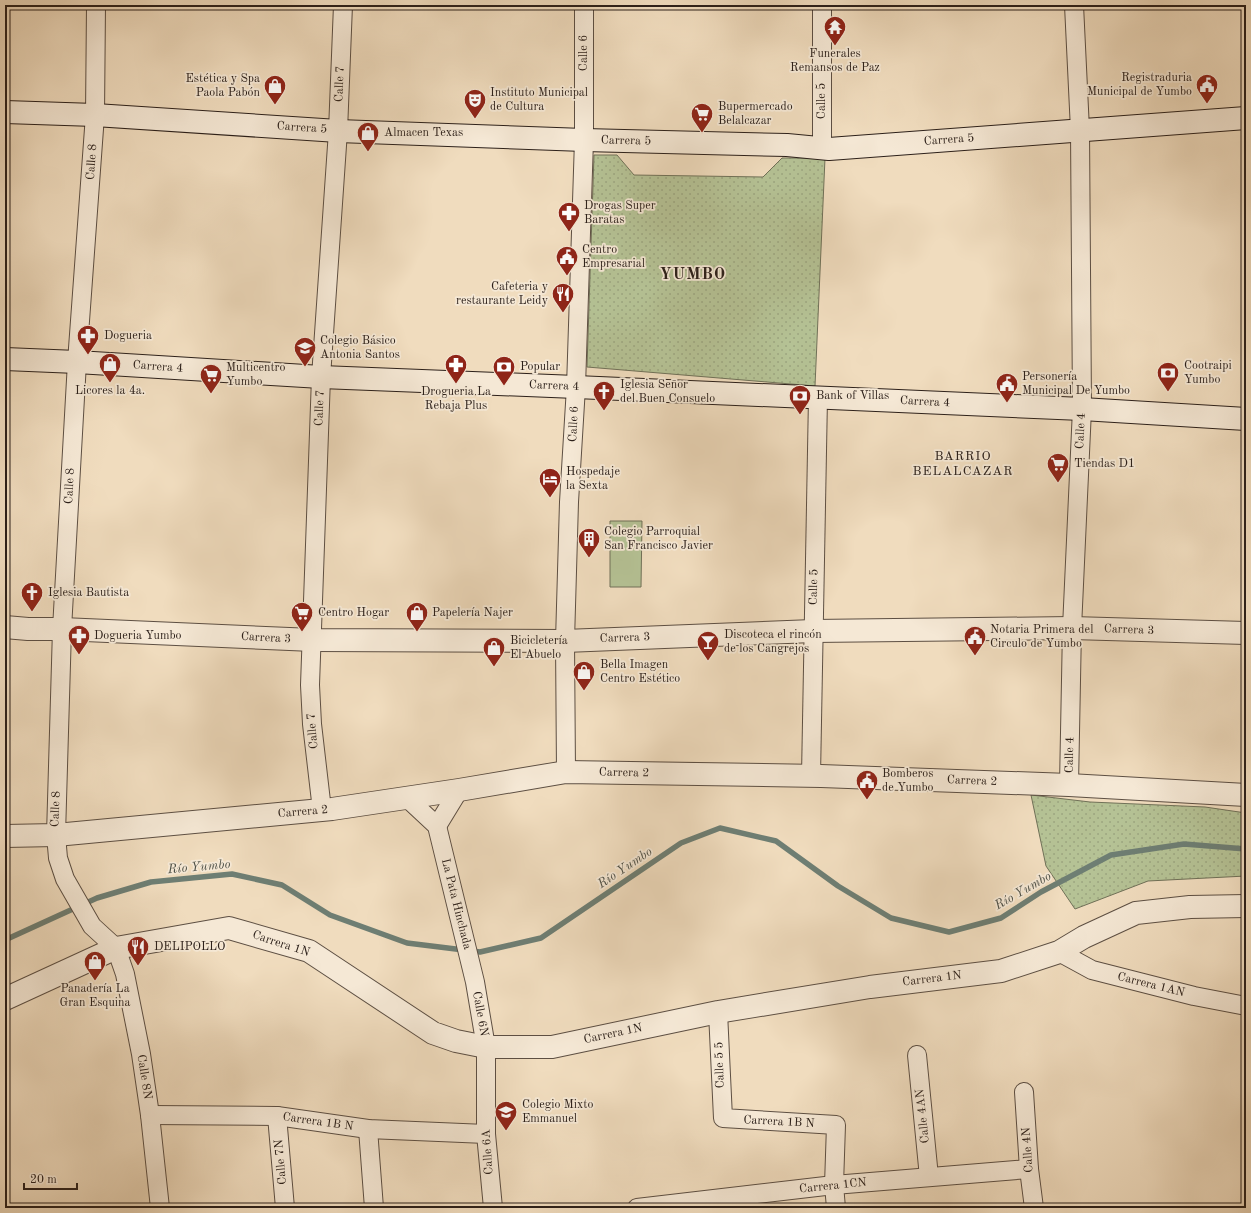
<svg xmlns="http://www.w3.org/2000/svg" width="1251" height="1213" font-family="'Old Standard TT',serif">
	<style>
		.park { fill: url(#park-dots); stroke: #707158 }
		.garden { fill: #b5c295; stroke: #707158 }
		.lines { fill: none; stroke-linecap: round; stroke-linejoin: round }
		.stream { stroke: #6e7e73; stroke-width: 5.5 }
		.minor-casing { stroke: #5d4f43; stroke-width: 20 }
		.tertiary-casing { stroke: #5d4f43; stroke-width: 24 }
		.secondary-casing { stroke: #2c201a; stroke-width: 24 }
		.minor { stroke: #f5e8d5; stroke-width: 18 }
		.tertiary { stroke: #f5e8d5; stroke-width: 22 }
		.secondary { stroke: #f5e8d5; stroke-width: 22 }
		.labels { text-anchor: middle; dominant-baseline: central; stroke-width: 3.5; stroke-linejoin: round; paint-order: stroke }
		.street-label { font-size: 12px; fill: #2c201a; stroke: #f5e8d5 }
		.poi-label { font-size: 12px; fill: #2c201a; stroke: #f5e8d5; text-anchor: start }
		.neighbourhood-label { font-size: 13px; letter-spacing: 1px; fill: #2c201a; stroke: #f5e8d5 }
		.water-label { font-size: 13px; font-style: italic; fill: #4d4f46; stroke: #f5e8d5 }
		.district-label { font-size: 16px; font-weight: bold; letter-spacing: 1px; fill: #2c201a; stroke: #f5e8d5 }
	</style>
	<defs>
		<pattern id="park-dots" width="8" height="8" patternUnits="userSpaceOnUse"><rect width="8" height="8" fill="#b5c295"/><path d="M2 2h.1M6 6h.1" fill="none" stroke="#9ca680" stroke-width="1.8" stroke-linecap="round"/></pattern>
	</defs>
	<rect width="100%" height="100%" fill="#f0dcbe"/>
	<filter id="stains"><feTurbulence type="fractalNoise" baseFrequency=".005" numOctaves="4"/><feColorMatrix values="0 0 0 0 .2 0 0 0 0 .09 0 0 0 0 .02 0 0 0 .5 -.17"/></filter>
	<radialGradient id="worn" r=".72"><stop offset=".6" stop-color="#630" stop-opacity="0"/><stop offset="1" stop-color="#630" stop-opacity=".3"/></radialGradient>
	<!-- park -->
	<g class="park">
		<polygon points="594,155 617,155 634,175 763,177 782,158 825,158 815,386 587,367"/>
		<polygon points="1031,795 1090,802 1205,807 1246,813 1246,876 1148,881 1075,909 1046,866"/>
	</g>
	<!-- garden -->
	<polygon class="garden" points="610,521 642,521 641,587 610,587"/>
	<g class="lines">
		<!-- stream -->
		<polyline class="stream" points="5,940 97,898 151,882 232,874 282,885 330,915 407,943 480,952 541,938 681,843 720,828 776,841 838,886 891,918 949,932 1001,918 1041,892 1111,855 1184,844 1246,849"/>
		<!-- minor casing -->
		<g class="minor-casing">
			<g id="minor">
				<polyline points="96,5 95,115 77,362 62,629 56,835 58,858 65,879 92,926 116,948 125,974 141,1054 150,1115 160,1208"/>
				<polyline points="822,149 822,5"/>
				<polyline points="566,772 565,641 569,502 576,387 584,140 584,5"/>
				<polyline points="811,776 818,397"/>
				<polyline points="1069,785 1072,628 1082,409 1080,130 1074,5"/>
				<polyline points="407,798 437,826 475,982 486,1047 486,1134 493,1208"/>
				<polyline points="322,810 312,724 310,685 321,377 338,131 343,5"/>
				<polyline points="437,826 459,790"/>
				<polyline points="1059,952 1092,970 1194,996 1246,1006"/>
				<polyline points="718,1012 723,1118 836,1125 834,1185 836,1208"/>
				<polyline points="917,1055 929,1177"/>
				<polyline points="1024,1092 1029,1169 1034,1208"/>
				<polyline points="150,1115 277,1116 368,1129 486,1134"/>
				<polyline points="277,1116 285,1208"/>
				<polyline points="368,1129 374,1208"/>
				<polyline points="637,1208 834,1185 1029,1169"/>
			</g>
		</g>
		<!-- tertiary casing -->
		<g class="tertiary-casing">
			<g id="tertiary">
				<polyline points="5,627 28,629 62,629 313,640 565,641 813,631 1072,628 1246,633"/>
				<polyline points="5,836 56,835 332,809 459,790 566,772 821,776 1069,785 1246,795"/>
				<polyline points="5,999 116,948 229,928 309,951 433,1033 456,1041 486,1047 552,1047 718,1012 870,987 1001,971 1059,952 1084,937 1136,913 1190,907 1246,906"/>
			</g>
		</g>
		<!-- secondary casing -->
		<g class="secondary-casing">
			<g id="secondary">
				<polyline points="5,112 95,115 338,131 584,140 787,145 829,149 1246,118"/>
				<polyline points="5,359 77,362 321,377 576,387 1082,409 1246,419"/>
			</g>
		</g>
		<!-- minor -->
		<use href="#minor" class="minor"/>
		<!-- tertiary -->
		<use href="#tertiary" class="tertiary"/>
		<!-- secondary -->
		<use href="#secondary" class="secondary"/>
	</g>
	<!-- icons -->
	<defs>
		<g id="temple-pin" transform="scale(1.15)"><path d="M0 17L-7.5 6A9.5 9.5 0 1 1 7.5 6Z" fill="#8f2418" stroke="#f5e8d5"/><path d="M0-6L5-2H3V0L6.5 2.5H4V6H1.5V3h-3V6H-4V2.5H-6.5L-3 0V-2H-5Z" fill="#fff"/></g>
		<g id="civic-pin" transform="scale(1.15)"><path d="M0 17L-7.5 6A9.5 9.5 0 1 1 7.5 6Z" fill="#8f2418" stroke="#f5e8d5"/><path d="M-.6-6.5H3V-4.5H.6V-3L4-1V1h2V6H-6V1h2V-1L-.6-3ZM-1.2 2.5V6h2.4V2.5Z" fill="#fff"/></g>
		<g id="shop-pin" transform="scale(1.15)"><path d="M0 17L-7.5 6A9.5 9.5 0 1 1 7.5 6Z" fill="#8f2418" stroke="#f5e8d5"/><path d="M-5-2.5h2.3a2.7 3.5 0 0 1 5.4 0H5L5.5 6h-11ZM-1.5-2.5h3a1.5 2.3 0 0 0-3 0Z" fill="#fff"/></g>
		<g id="theatre-pin" transform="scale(1.15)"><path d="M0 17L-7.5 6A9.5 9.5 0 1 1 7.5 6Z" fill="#8f2418" stroke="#f5e8d5"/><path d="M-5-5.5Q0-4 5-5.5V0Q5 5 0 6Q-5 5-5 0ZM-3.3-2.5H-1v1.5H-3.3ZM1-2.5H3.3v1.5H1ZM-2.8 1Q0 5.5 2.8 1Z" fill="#fff"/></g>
		<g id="supermarket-pin" transform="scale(1.15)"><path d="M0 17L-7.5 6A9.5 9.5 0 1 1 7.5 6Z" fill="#8f2418" stroke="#f5e8d5"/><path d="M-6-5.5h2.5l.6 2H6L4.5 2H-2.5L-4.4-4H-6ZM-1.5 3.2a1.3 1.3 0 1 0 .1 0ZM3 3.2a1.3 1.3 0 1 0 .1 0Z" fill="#fff"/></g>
		<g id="pharmacy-pin" transform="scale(1.15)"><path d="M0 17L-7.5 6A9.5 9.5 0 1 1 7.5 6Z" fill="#8f2418" stroke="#f5e8d5"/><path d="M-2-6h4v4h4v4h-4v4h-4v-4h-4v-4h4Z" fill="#fff"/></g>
		<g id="restaurant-pin" transform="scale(1.15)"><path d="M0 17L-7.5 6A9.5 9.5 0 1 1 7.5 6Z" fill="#8f2418" stroke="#f5e8d5"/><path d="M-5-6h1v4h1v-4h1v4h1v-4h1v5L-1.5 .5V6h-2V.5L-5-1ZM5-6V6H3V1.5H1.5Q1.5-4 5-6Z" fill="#fff"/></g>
		<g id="school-pin" transform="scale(1.15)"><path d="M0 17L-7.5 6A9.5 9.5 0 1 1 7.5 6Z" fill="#8f2418" stroke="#f5e8d5"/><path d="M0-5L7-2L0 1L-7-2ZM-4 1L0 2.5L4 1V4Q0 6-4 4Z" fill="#fff"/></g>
		<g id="bank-pin" transform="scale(1.15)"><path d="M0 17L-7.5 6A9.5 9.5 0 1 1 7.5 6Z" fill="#8f2418" stroke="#f5e8d5"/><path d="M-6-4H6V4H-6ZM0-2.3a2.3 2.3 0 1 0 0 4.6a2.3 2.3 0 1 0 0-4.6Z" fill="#fff"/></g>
		<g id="church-pin" transform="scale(1.15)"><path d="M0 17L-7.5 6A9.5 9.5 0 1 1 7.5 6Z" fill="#8f2418" stroke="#f5e8d5"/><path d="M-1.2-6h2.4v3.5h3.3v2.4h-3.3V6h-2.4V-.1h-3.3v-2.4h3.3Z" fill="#fff"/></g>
		<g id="hotel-pin" transform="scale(1.15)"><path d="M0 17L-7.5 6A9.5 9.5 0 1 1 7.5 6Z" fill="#8f2418" stroke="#f5e8d5"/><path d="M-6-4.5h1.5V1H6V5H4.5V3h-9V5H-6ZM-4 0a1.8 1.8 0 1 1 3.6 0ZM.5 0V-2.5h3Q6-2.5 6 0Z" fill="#fff"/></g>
		<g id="building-pin" transform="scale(1.15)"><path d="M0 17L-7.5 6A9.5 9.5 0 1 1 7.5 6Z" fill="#8f2418" stroke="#f5e8d5"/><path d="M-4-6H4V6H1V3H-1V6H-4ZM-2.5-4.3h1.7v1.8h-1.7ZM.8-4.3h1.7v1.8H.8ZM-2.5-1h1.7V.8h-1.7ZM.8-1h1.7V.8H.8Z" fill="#fff"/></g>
		<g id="bar-pin" transform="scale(1.15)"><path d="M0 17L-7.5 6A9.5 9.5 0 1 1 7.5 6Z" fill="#8f2418" stroke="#f5e8d5"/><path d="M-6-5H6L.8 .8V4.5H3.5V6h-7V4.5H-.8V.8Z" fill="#fff"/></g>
	</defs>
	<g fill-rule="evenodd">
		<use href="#temple-pin" x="835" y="27"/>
		<use href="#civic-pin" x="1207" y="85"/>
		<use href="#shop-pin" x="275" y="86"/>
		<use href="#theatre-pin" x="475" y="100"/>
		<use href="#supermarket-pin" x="702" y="114"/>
		<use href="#shop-pin" x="368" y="133"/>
		<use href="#pharmacy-pin" x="569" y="213"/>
		<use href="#civic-pin" x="567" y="257"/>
		<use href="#restaurant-pin" x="563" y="294"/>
		<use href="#pharmacy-pin" x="88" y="336"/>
		<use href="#school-pin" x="305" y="348"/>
		<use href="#shop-pin" x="110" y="364"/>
		<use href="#pharmacy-pin" x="456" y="365"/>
		<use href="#bank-pin" x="504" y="367"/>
		<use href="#bank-pin" x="1168" y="373"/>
		<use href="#supermarket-pin" x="211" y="375"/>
		<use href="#civic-pin" x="1007" y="384"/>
		<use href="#church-pin" x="604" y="392"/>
		<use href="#bank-pin" x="800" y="396"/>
		<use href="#supermarket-pin" x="1058" y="464"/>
		<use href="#hotel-pin" x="550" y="479"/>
		<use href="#building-pin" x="589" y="539"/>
		<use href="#church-pin" x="32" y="593"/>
		<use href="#supermarket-pin" x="302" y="613"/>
		<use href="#shop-pin" x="417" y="613"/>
		<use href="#pharmacy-pin" x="79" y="636"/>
		<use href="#civic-pin" x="975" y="637"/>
		<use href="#bar-pin" x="708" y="642"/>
		<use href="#shop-pin" x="494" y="648"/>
		<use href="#shop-pin" x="584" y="672"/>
		<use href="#civic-pin" x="867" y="781"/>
		<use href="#restaurant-pin" x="138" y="947"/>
		<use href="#shop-pin" x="95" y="962"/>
		<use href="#school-pin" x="506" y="1112"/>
	</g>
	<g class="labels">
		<!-- street labels -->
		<g class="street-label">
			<text transform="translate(584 53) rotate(-90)">Calle 6</text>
			<text transform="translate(340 84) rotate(-88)">Calle 7</text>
			<text transform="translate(822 101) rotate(-90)">Calle 5</text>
			<text transform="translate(302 128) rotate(4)">Carrera 5</text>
			<text transform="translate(949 140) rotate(-4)">Carrera 5</text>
			<text transform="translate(626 141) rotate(1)">Carrera 5</text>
			<text transform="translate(92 162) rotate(-86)">Calle 8</text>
			<text transform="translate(158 367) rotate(4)">Carrera 4</text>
			<text transform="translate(554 386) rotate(2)">Carrera 4</text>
			<text transform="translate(925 402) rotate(3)">Carrera 4</text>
			<text transform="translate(320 408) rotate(-88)">Calle 7</text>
			<text transform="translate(574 424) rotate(-87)">Calle 6</text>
			<text transform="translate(1081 431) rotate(-87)">Calle 4</text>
			<text transform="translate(70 486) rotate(-87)">Calle 8</text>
			<text transform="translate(814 587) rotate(-89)">Calle 5</text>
			<text transform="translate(1129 630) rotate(2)">Carrera 3</text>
			<text transform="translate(266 638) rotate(3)">Carrera 3</text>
			<text transform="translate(625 638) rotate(-2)">Carrera 3</text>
			<text transform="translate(313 731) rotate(-95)">Calle 7</text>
			<text transform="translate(1070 755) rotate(-89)">Calle 4</text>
			<text transform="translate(624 773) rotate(1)">Carrera 2</text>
			<text transform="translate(972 781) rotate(2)">Carrera 2</text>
			<text transform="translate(56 809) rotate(-88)">Calle 8</text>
			<text transform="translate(303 812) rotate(-5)">Carrera 2</text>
			<text transform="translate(456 904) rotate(76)">La Pata Hinchada</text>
			<text transform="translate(281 944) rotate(18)">Carrera 1N</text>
			<text transform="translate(932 979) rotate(-7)">Carrera 1N</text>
			<text transform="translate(1151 985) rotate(14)">Carrera 1AN</text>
			<text transform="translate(480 1014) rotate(80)">Calle 6N</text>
			<text transform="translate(613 1034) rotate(-12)">Carrera 1N</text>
			<text transform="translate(720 1065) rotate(-92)">Calle 5 5</text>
			<text transform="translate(144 1077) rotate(81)">Calle 8N</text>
			<text transform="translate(923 1116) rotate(-96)">Calle 4AN</text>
			<text transform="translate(318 1122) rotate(8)">Carrera 1B N</text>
			<text transform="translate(779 1122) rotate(3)">Carrera 1B N</text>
			<text transform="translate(1028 1150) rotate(-94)">Calle 4N</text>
			<text transform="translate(488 1152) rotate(-94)">Calle 6A</text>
			<text transform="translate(281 1162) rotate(-95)">Calle 7N</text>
			<text transform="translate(833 1186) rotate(-6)">Carrera 1CN</text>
		</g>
		<!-- poi labels -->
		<g class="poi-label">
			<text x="835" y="54" text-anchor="middle">Funerales<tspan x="835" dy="14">Remansos de Paz</tspan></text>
			<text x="1192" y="78" text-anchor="end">Registraduria<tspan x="1192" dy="14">Municipal de Yumbo</tspan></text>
			<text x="260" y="79" text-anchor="end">Estética y Spa<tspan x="260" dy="14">Paola Pabón</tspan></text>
			<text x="490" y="93">Instituto Municipal<tspan x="490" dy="14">de Cultura</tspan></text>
			<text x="718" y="107">Bupermercado<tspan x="718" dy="14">Belalcazar</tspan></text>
			<text x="384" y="133">Almacen Texas</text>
			<text x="584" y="206">Drogas Super<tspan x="584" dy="14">Baratas</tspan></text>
			<text x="582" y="250">Centro<tspan x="582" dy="14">Empresarial</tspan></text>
			<text x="548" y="287" text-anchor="end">Cafeteria y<tspan x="548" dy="14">restaurante Leidy</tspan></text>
			<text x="104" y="336">Dogueria</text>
			<text x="320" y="341">Colegio Básico<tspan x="320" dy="14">Antonia Santos</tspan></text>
			<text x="1184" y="366">Cootraipi<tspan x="1184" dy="14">Yumbo</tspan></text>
			<text x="520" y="367">Popular</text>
			<text x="226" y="368">Multicentro<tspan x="226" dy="14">Yumbo</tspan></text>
			<text x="1022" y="377">Personería<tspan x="1022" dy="14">Municipal De Yumbo</tspan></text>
			<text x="620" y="385">Iglesia Señor<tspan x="620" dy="14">del Buen Consuelo</tspan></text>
			<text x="110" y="391" text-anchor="middle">Licores la 4a.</text>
			<text x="456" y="392" text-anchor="middle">Drogueria La<tspan x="456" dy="14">Rebaja Plus</tspan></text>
			<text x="816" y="396">Bank of Villas</text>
			<text x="1074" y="464">Tiendas D1</text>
			<text x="566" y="472">Hospedaje<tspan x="566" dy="14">la Sexta</tspan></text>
			<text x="604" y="532">Colegio Parroquial<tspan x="604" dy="14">San Francisco Javier</tspan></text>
			<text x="48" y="593">Iglesia Bautista</text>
			<text x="318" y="613">Centro Hogar</text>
			<text x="432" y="613">Papelería Najer</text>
			<text x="990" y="630">Notaria Primera del<tspan x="990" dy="14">Circulo de Yumbo</tspan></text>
			<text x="724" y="635">Discoteca el rincón<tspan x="724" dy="14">de los Cangrejos</tspan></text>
			<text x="94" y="636">Dogueria Yumbo</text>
			<text x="510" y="641">Bicicletería<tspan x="510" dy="14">El Abuelo</tspan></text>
			<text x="600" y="665">Bella Imagen<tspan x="600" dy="14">Centro Estético</tspan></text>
			<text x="882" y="774">Bomberos<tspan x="882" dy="14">de Yumbo</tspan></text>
			<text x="154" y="947">DELIPOLLO</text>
			<text x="95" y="989" text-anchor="middle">Panadería La<tspan x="95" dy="14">Gran Esquina</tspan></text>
			<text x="522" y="1105">Colegio Mixto<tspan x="522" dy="14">Emmanuel</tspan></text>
		</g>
		<!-- neighbourhood labels -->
		<g class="neighbourhood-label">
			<text x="963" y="456">BARRIO<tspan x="963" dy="15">BELALCAZAR</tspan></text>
		</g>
		<!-- water labels -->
		<g class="water-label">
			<text transform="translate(199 867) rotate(-5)">Río Yumbo</text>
			<text transform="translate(625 868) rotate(-34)">Río Yumbo</text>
			<text transform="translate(1023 891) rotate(-30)">Río Yumbo</text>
		</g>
		<!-- district labels -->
		<g class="district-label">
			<text x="693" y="275">YUMBO</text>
		</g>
	</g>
	<!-- margin -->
	<rect width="1251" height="1213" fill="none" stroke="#f0dcbe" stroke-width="20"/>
	<rect x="6" y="6" width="1239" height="1201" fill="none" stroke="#2c201a" stroke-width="2"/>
	<rect x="10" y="10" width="1231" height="1193" fill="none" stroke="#2c201a"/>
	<!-- scale -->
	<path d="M24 1183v6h53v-6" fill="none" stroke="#2c201a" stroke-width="2"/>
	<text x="30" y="1183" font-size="12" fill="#2c201a" stroke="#f5e8d5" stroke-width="3" paint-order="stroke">20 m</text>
	<rect width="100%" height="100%" filter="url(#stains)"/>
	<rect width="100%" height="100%" fill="url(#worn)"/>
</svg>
